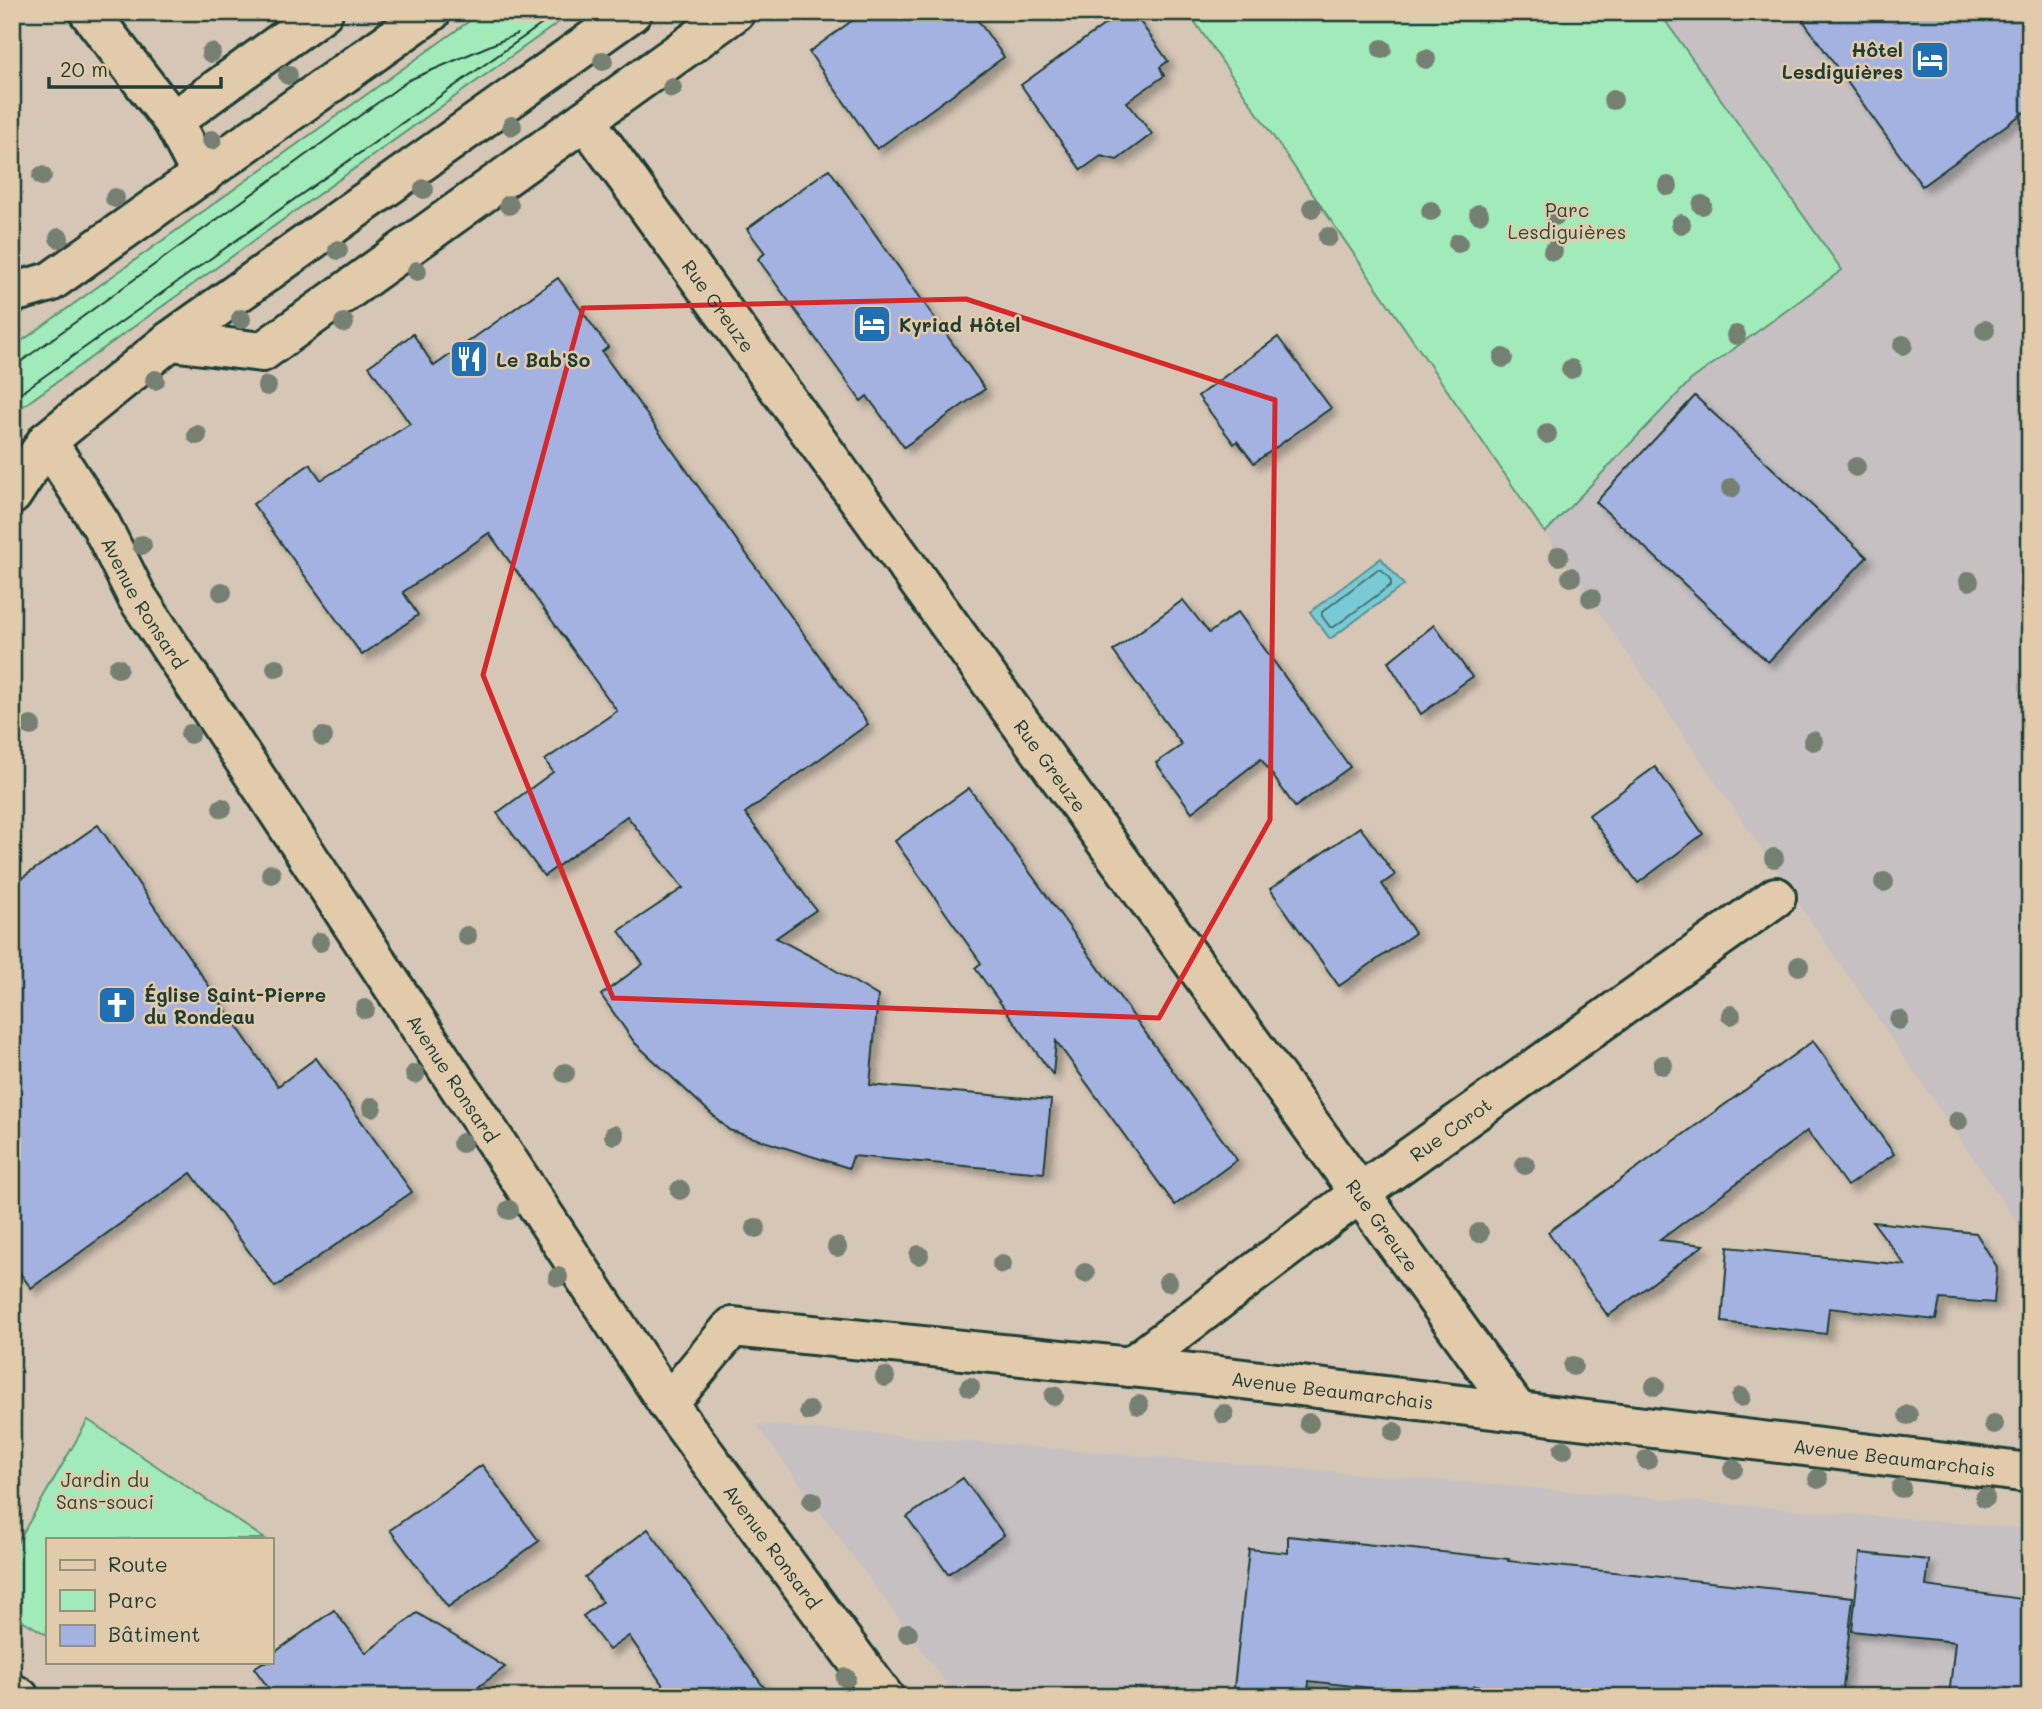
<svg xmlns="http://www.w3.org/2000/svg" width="2042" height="1709" font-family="Mali,sans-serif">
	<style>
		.built { fill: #c6c0c3 }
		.green { fill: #a1ebba; stroke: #609477; stroke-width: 2 }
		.water { fill: #7acad6; stroke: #569295; stroke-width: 2 }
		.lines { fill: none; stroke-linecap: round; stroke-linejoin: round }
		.shore { stroke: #437575; stroke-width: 2 }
		.building { fill: #a3b2e1; stroke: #1f3d34; stroke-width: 2; filter: url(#shadow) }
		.minor-casing { stroke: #1f3d34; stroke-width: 44 }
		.primary-casing { stroke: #1f3d34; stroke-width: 44 }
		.minor { stroke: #e1cbab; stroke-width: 38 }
		.primary { stroke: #e1cbab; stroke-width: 38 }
		.tram { stroke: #1f3d34; stroke-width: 2 }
		.tree { fill: #758072 }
		.marked { fill: none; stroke: #d62828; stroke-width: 5; stroke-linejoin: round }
		.labels { text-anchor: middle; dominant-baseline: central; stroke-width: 5; stroke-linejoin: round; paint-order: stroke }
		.poi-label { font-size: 19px; font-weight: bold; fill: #1f3d34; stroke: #e1cbab; text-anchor: start }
		.park-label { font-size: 19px; fill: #26463b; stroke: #e1cbab }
		.street-label { font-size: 19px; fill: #1f3d34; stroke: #e1cbab }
	</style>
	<defs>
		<filter id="shadow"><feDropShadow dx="6" dy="6" stdDeviation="3.5" flood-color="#0004"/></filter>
	</defs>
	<rect width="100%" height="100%" fill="#d5c6b6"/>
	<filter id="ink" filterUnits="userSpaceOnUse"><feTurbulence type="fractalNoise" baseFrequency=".0143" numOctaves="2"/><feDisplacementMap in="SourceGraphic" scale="14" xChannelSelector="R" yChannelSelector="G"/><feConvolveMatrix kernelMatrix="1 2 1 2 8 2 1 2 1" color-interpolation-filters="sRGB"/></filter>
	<g filter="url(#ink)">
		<!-- built -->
		<g class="built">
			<polygon points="1659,12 2030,12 2030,1241 1545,533 1691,380 1842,270"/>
			<polygon points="756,1424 2030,1529 2030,1697 956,1697"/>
		</g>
		<!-- green -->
		<g class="green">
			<polygon points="482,12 573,12 12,414 12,348"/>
			<polygon points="1188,12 1659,12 1842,270 1691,380 1545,533"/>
			<polygon points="88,1420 265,1539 47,1539 47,1635 12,1614 12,1552"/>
		</g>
		<!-- water -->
		<polygon class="water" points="1381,558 1404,585 1330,639 1310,612"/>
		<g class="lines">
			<!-- shore -->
			<path class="shore" d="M1378,569C1384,570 1392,579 1391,585L1334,627H1330L1322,616V612Z"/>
		</g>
		<!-- building -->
		<g class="building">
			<polygon points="864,12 972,12 1004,57 877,149 809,52"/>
			<polygon points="1122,12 1133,12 1168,61 1160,67 1164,76 1127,102 1152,134 1117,160 1101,156 1081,170 1021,85"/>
			<polygon points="1797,12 2030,12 2030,108 1922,186"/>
			<polygon points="829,169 985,389 904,447 867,396 861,401 758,259 765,253 747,229"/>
			<polygon points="558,278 608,347 602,352 868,724 745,813 816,910 776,938 818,960 878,996 870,1085 1051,1100 1044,1173 853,1156 849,1168 729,1130 635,1043 601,995 643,964 619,931 683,888 627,816 544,876 497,813 553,772 545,760 617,711 489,533 403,592 418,615 362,655 253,504 310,464 321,480 410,424 369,366 413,334 434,366"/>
			<polygon points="1278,337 1331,408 1254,463 1237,441 1234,444 1198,396"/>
			<polygon points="1695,396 1867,557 1768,662 1596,502"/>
			<polygon points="1183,600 1209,633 1238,612 1350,767 1295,807 1261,759 1192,812 1156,763 1182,745 1113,651"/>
			<polygon points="1434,625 1472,677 1421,714 1388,662"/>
			<polygon points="1655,767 1703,834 1638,883 1589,815"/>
			<polygon points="969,788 1237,1160 1175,1205 1056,1041 1053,1075 975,968 981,963 895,841"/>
			<polygon points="98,825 278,1086 316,1058 412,1192 275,1287 191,1173 31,1288 12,1262 12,885"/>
			<polygon points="1360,827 1395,875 1382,884 1415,933 1339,986 1270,889"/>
			<polygon points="1813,1041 1894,1154 1847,1186 1807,1131 1660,1240 1704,1245 1608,1316 1548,1232"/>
			<polygon points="1873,1222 1976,1233 1997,1267 1994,1303 1940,1299 1936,1320 1829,1308 1826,1334 1722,1322 1728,1247 1905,1265"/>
			<polygon points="482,1465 539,1541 448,1607 390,1530"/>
			<polygon points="963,1478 1004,1535 948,1574 907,1517"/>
			<polygon points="648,1529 771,1697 671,1697 629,1636 609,1650 583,1616 602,1602 585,1577"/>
			<polygon points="1288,1536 1509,1559 1508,1561 1853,1597 1842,1697 1572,1697 1474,1686 1472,1697 1451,1697 1309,1681 1308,1697 1233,1697 1249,1549 1288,1553"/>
			<polygon points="1860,1553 1929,1560 1926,1586 2030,1600 2030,1697 1949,1697 1955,1642 1852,1631"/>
			<polygon points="334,1610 366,1653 417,1613 505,1667 465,1697 275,1697 254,1668 263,1662 271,1662 271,1655"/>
		</g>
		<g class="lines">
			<!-- minor casing -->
			<g class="minor-casing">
				<g id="minor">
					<polyline points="89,12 173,121 202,176"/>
					<path id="s1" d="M585,120L1518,1412"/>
					<polyline points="173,121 323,12"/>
					<polyline points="170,341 262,352 735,12"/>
					<path id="s2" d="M47,441L101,525L137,597L668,1404L884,1697"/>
					<path id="s3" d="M1130,1367L1360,1193L1776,897"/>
					<path id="s4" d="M668,1404L732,1327L1201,1374L2030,1473"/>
					<polyline points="12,1693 19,1697"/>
				</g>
			</g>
			<!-- primary casing -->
			<g class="primary-casing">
				<g id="primary">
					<polyline points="12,293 50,282 431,12"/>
					<polyline points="12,495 47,441 170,341 632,12"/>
				</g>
			</g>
			<!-- minor -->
			<use href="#minor" class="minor"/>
			<!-- primary -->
			<use href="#primary" class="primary"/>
			<!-- tram -->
			<g class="tram">
				<polyline points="12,368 409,80 517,34"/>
				<polyline points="12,399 559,12"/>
			</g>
		</g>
		<!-- trees -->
		<g class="tree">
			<circle cx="1382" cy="49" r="10"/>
			<circle cx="211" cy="53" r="10"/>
			<circle cx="1426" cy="59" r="10"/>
			<circle cx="603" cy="61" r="10"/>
			<circle cx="288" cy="75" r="10"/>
			<circle cx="672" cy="88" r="10"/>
			<circle cx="1613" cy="100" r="10"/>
			<circle cx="512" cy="126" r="10"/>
			<circle cx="212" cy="140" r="10"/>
			<circle cx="42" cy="176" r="10"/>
			<circle cx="1668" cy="186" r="10"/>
			<circle cx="424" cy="189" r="10"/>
			<circle cx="115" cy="198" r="10"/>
			<circle cx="509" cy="205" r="10"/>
			<circle cx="1702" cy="205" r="10"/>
			<circle cx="1312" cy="208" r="10"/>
			<circle cx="1431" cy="211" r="10"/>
			<circle cx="1479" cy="214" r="10"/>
			<circle cx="1555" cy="216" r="10"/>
			<circle cx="1681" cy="224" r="10"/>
			<circle cx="1328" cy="237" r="10"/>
			<circle cx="59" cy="238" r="10"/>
			<circle cx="1458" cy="243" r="10"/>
			<circle cx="338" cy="250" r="10"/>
			<circle cx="1553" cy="251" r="10"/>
			<circle cx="417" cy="271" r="10"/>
			<circle cx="241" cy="319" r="10"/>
			<circle cx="344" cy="323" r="10"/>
			<circle cx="1985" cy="330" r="10"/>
			<circle cx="1736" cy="335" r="10"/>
			<circle cx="1903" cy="345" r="10"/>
			<circle cx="1503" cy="358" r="10"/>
			<circle cx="1571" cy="369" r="10"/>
			<circle cx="155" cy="380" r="10"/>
			<circle cx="267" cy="386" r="10"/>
			<circle cx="1547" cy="434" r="10"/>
			<circle cx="197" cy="435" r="10"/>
			<circle cx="1856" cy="467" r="10"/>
			<circle cx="1731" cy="488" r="10"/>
			<circle cx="142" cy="545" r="10"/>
			<circle cx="1559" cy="556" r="10"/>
			<circle cx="1571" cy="577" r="10"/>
			<circle cx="1969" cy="581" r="10"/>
			<circle cx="222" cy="592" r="10"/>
			<circle cx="1591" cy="598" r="10"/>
			<circle cx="118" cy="668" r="10"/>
			<circle cx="276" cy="668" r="10"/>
			<circle cx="31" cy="726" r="10"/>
			<circle cx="190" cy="734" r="10"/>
			<circle cx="323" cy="737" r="10"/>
			<circle cx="1813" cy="741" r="10"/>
			<circle cx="222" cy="808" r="10"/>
			<circle cx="1774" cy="858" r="10"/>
			<circle cx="271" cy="874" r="10"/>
			<circle cx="1884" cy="882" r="10"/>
			<circle cx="467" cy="936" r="10"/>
			<circle cx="320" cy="942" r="10"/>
			<circle cx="1799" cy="966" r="10"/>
			<circle cx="365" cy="1009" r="10"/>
			<circle cx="1731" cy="1015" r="10"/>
			<circle cx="1899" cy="1020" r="10"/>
			<circle cx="1663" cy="1065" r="10"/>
			<circle cx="565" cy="1073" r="10"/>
			<circle cx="415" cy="1074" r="10"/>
			<circle cx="372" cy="1107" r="10"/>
			<circle cx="1958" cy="1121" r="10"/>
			<circle cx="614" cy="1135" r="10"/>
			<circle cx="462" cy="1143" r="10"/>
			<circle cx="1525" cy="1165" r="10"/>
			<circle cx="680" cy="1190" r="10"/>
			<circle cx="509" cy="1210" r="10"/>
			<circle cx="756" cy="1228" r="10"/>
			<circle cx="1479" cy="1233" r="10"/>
			<circle cx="837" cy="1247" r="10"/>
			<circle cx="919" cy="1255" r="10"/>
			<circle cx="1002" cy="1264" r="10"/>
			<circle cx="1085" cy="1273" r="10"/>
			<circle cx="558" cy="1277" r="10"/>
			<circle cx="1168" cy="1282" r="10"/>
			<circle cx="1573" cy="1366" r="10"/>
			<circle cx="885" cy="1377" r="10"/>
			<circle cx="1655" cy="1386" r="10"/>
			<circle cx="970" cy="1387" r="10"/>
			<circle cx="1054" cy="1396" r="10"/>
			<circle cx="1741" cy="1397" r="10"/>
			<circle cx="1139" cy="1405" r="10"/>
			<circle cx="809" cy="1411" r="10"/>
			<circle cx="1224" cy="1414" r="10"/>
			<circle cx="1908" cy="1415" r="10"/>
			<circle cx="1309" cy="1423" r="10"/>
			<circle cx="1994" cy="1424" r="10"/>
			<circle cx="1394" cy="1432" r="10"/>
			<circle cx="1563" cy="1450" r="10"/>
			<circle cx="1647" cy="1460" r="10"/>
			<circle cx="1733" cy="1469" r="10"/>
			<circle cx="1818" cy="1479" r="10"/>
			<circle cx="1901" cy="1488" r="10"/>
			<circle cx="1985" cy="1498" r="10"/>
			<circle cx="812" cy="1501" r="10"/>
			<circle cx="908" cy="1633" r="10"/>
			<circle cx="846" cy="1678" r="10"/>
		</g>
	</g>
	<!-- marked area -->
	<path class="marked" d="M966,299L1275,400L1270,820L1159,1018L613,998L483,675L583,308Z"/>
	<!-- icons -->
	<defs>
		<g id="hotel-square" transform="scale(2.0125)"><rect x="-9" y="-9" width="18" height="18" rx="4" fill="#1f6fb2" stroke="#e1cbab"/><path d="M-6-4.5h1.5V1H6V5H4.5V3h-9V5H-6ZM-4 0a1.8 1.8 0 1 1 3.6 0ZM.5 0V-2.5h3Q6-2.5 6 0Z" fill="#fff"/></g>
		<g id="restaurant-square" transform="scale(2.0125)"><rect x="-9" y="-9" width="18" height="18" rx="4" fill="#1f6fb2" stroke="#e1cbab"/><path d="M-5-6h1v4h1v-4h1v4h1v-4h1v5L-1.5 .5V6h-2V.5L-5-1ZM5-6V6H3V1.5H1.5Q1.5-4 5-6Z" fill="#fff"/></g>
		<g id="church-square" transform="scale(2.0125)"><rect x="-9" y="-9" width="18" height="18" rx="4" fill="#1f6fb2" stroke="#e1cbab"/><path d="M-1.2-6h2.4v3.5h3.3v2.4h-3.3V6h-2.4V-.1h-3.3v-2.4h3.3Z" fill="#fff"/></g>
	</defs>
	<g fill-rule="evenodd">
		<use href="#hotel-square" x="1930" y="60"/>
		<use href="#hotel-square" x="872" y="324"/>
		<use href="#restaurant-square" x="469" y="359"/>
		<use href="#church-square" x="117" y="1005"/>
	</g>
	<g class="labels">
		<!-- poi labels -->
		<g class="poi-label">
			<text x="1903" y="49" text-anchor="end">Hôtel<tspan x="1903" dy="22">Lesdiguières</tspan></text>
			<text x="899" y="324">Kyriad Hôtel</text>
			<text x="496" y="359">Le Bab'So</text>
			<text x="144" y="994">Église Saint-Pierre<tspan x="144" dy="22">du Rondeau</tspan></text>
		</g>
		<!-- park labels -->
		<g class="park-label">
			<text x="1567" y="209">Parc<tspan x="1567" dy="22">Lesdiguières</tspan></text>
			<text x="105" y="1479">Jardin du<tspan x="105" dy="22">Sans-souci</tspan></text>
		</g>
		<!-- street labels -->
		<g class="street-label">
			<text stroke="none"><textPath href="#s1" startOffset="229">Rue Greuze</textPath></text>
			<text stroke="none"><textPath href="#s2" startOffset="189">Avenue Ronsard</textPath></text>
			<text stroke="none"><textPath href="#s1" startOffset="796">Rue Greuze</textPath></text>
			<text stroke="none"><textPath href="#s2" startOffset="756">Avenue Ronsard</textPath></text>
			<text stroke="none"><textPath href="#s3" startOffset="399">Rue Corot</textPath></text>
			<text stroke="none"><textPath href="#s1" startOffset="1363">Rue Greuze</textPath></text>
			<text stroke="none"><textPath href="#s4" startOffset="704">Avenue Beaumarchais</textPath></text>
			<text stroke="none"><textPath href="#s4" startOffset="1270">Avenue Beaumarchais</textPath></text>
			<text stroke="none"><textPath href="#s2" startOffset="1323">Avenue Ronsard</textPath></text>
		</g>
	</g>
	<!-- margin -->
	<rect width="2042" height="1709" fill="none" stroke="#e1cbab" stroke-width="42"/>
	<rect x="21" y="21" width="2000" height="1667" fill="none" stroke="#1f3d34" stroke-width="2.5" filter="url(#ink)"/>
	<!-- legend -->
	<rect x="46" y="1538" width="228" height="126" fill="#e1cbab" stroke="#93927b" stroke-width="2"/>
	<rect x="60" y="1560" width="35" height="10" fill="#e1cbab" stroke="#93927b" stroke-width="2"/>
	<text x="108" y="1572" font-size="21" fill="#1f3d34">Route</text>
	<rect x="60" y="1590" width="35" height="21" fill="#a1ebba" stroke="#93927b" stroke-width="2"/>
	<text x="108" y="1608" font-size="21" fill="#1f3d34">Parc</text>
	<rect x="60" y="1625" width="35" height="21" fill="#a3b2e1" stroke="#93927b" stroke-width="2"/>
	<text x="108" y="1642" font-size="21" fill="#1f3d34">Bâtiment</text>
	<!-- scale -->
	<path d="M49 77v10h172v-10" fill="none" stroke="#1f3d34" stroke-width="3.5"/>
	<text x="60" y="77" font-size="21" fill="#1f3d34" stroke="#e1cbab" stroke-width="5" paint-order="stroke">20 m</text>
</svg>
